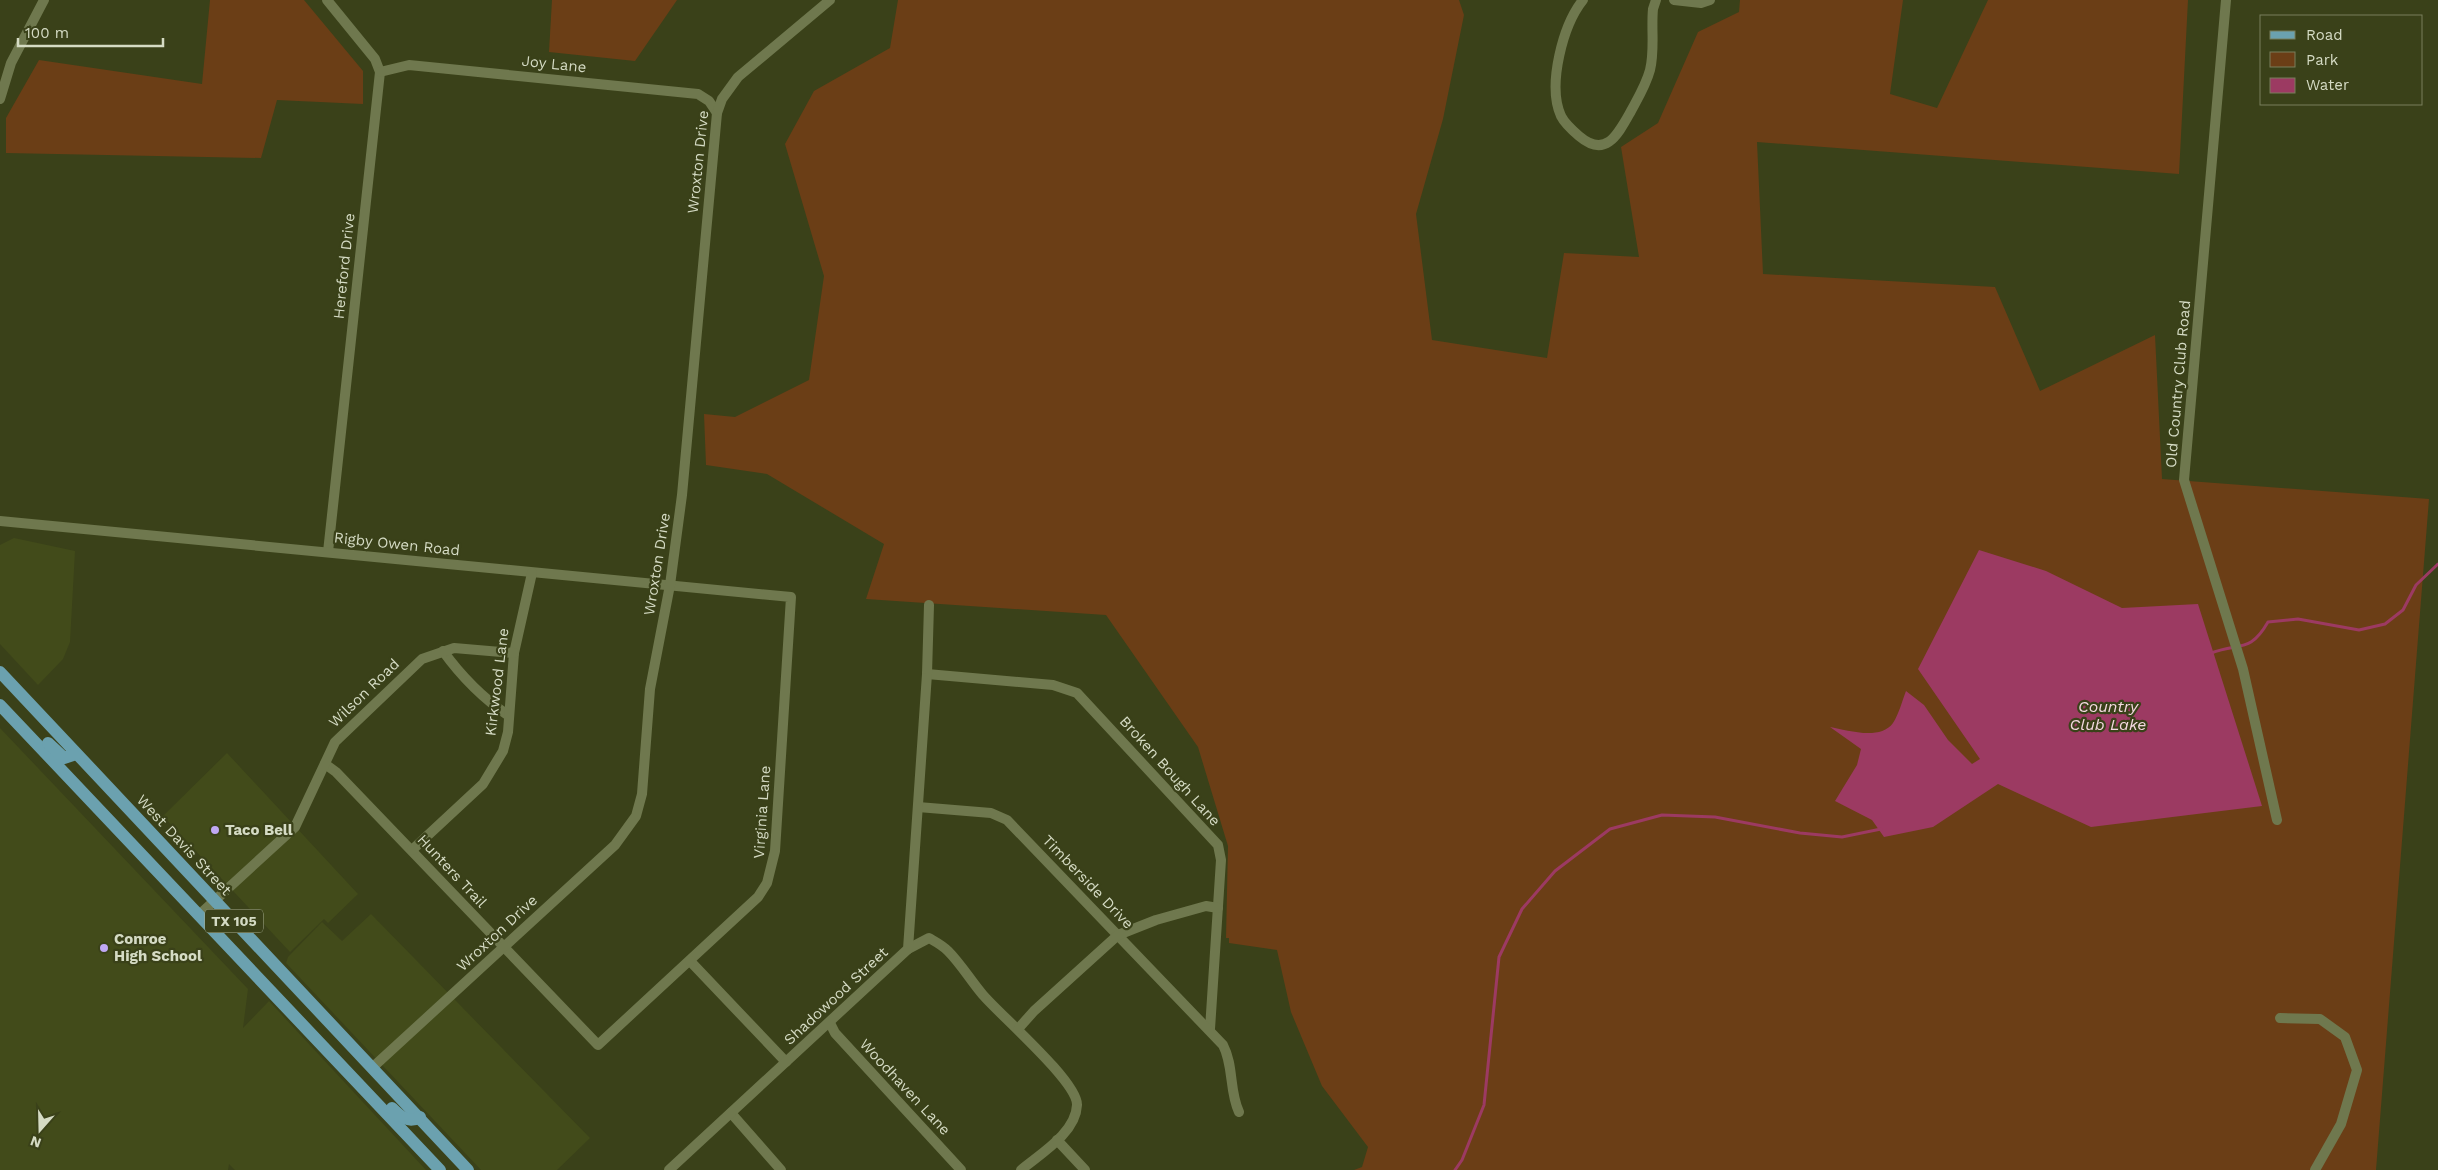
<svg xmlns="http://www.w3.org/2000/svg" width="2438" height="1170" font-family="'Work Sans',sans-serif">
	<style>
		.built { fill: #424b1a }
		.green { fill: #6b3e16 }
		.water { fill: #9c3a62 }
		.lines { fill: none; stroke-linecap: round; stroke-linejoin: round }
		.stream { stroke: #9c3a62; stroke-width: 3 }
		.street { stroke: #6f784e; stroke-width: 10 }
		.primary { stroke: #6ba1af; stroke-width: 12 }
		.poi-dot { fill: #c0a8f4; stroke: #3a4119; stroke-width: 2 }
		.labels { text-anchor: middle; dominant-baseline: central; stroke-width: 4.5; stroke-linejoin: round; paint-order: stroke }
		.shield { fill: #3a4119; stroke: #a6ad91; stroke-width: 1 }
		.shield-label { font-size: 14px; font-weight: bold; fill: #d5dbc4 }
		.street-label { font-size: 15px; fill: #d5dbc4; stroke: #3a4119 }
		.poi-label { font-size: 15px; font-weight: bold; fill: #d5dbc4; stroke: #3a4119; text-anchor: start }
		.water-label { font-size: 16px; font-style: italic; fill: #f5d9e1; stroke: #3a4119 }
	</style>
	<rect width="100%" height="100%" fill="#3a4119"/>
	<!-- built -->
	<g class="built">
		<polygon points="14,538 75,551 70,642 63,659 38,685 0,644 0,545"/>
		<polygon points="0,728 248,989 243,1028 269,1001 426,1170 235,1170 229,1164 228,1170 0,1170"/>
		<polygon points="227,753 358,894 328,923 324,919 290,952 163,816"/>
		<polygon points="371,914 590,1138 557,1170 481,1170 286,963 288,957 322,922 342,941"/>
	</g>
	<!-- green -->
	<g class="green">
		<polygon points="210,0 304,0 363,71 363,104 277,100 261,158 6,153 6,118 39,60 202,84"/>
		<polygon points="552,0 677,0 635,61 549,52"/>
		<polygon points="898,0 1459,0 1464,15 1443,119 1416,214 1432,340 1547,358 1564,253 1639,257 1621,147 1658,123 1698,32 1739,12 1740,0 1903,0 1890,94 1937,108 1988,0 2188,0 2179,174 1757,142 1763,274 1995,287 2040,391 2155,335 2162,479 2429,499 2376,1170 1354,1170 1362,1167 1368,1147 1322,1086 1291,1012 1277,950 1229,943 1229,938 1226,938 1228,846 1198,747 1106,615 866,599 884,544 767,474 706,465 704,414 735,417 809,380 824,276 785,144 814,91 890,48"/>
	</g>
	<!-- water -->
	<path class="water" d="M1979,550L2046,571L2122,608L2198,604L2262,806L2091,827L1998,784L1933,827L1884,837L1872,820L1835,801L1857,765L1861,749L1830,727C1847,730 1880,741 1893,723C1899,714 1902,701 1906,691L1924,705L1948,740L1972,764L1980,759L1918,669Z"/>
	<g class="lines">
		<!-- stream -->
		<g class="stream">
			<path d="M2211,653C2241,642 2250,653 2268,622L2298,619L2359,630L2385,624L2403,610L2416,585L2438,564"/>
			<polyline points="1455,1170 1462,1160 1484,1105 1499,957 1522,909 1555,871 1610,829 1662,815 1715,817 1800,833 1842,837 1881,829"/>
		</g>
		<!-- street -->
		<g class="street">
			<polyline points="327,0 375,59 380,72 328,552"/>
			<path d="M1583,0C1563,25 1547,85 1561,116C1565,124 1572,130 1579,136C1606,159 1618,134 1631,111C1638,98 1646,85 1650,70C1655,50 1651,29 1653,9L1656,0"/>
			<polyline points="1674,0 1701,3 1710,0"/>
			<polyline points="2226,0 2184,480 2243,669 2277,820"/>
			<polyline points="380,72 409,65 698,94 709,101 717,113"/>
			<polyline points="0,99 11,63 44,0"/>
			<polyline points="0,521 791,597 775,851 767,883 758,897 598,1045 336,772 325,764"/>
			<path d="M443,651C461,676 484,699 509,716"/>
			<polyline points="927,674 1053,685 1077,693 1218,845 1221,860 1210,1029"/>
			<path d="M918,807L991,813L1007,820L1223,1045C1234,1066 1229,1091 1239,1112"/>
			<polyline points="412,850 483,784 503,751 508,732 514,653 532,573"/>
			<polyline points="199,915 295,827 335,742 422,659 454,648 514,653"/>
			<path d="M908,949L929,938C936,942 942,945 948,951C961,964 971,981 983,995C1000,1015 1078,1082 1077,1105C1076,1133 1040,1154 1021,1170"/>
			<polyline points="690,961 786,1062"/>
			<polyline points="2280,1018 2320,1019 2345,1037 2357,1070 2341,1124 2315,1170"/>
			<polyline points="830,1023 835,1033 961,1170"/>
			<polyline points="1018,1029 1034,1011 1118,935 1156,920 1206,906 1218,908"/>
			<polyline points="373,1067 615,845 636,816 642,794 650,689 670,585 682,495 717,113 722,99 738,77 830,0"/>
			<polyline points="731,1113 781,1170"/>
			<polyline points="1057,1140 1085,1170"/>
			<polyline points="669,1170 908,949 927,674 929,605"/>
		</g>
		<!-- primary -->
		<g class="primary">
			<polyline points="0,672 468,1170"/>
			<polyline points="0,705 440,1170"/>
			<polyline points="48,743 64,758 76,754"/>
			<path d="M392,1108C400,1116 408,1124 420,1117"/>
		</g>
	</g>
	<!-- markers -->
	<g class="poi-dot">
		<circle cx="215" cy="830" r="5"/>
		<circle cx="104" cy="948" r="5"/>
	</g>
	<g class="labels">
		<!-- shield labels -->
		<rect class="shield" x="205" y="909.5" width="58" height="23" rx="4"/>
		<g class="shield-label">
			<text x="234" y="921">TX 105</text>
		</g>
		<!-- street labels -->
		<g class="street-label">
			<text transform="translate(554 64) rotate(6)">Joy Lane</text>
			<text transform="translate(698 162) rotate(-84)">Wroxton Drive</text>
			<text transform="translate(344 266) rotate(-84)">Hereford Drive</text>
			<text transform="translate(2178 384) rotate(-85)">Old Country Club Road</text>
			<text transform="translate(397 544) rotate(6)">Rigby Owen Road</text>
			<text transform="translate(657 564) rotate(-81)">Wroxton Drive</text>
			<text transform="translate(497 682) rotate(-83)">Kirkwood Lane</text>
			<text transform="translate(364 693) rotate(-44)">Wilson Road</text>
			<text transform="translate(1170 771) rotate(48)">Broken Bough Lane</text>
			<text transform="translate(762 812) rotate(-86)">Virginia Lane</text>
			<text transform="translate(184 845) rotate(47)">West Davis Street</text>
			<text transform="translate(452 871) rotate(47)">Hunters Trail</text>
			<text transform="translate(1088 882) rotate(46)">Timberside Drive</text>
			<text transform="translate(497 933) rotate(-43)">Wroxton Drive</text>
			<text transform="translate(836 996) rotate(-43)">Shadowood Street</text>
			<text transform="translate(905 1087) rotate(47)">Woodhaven Lane</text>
		</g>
		<!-- poi labels -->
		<g class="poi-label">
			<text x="225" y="830">Taco Bell</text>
			<text x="114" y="939">Conroe<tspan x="114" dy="17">High School</tspan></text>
		</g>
		<!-- water labels -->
		<g class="water-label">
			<text x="2108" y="706">Country<tspan x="2108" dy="18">Club Lake</tspan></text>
		</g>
	</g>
	<!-- legend -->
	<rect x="2260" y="15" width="162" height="90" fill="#3a4119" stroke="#787f5d"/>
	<rect x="2270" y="31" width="25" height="8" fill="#6ba1af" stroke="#787f5d"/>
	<text x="2306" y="40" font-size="15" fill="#d5dbc4">Road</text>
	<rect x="2270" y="52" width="25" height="15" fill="#6b3e16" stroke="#787f5d"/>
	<text x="2306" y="65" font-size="15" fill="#d5dbc4">Park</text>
	<rect x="2270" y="78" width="25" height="15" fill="#9c3a62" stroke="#787f5d"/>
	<text x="2306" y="90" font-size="15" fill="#d5dbc4">Water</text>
	<!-- north arrow -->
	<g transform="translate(40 1130) rotate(200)" stroke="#3a4119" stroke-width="4" paint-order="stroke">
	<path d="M0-4L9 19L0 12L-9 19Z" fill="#d5dbc4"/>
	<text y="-8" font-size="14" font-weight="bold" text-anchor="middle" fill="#d5dbc4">N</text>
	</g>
	<!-- scale -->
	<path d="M18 38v8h145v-8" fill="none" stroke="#d5dbc4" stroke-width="2.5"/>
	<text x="25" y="38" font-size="15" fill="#d5dbc4" stroke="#3a4119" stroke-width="4" paint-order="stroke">100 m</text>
</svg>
